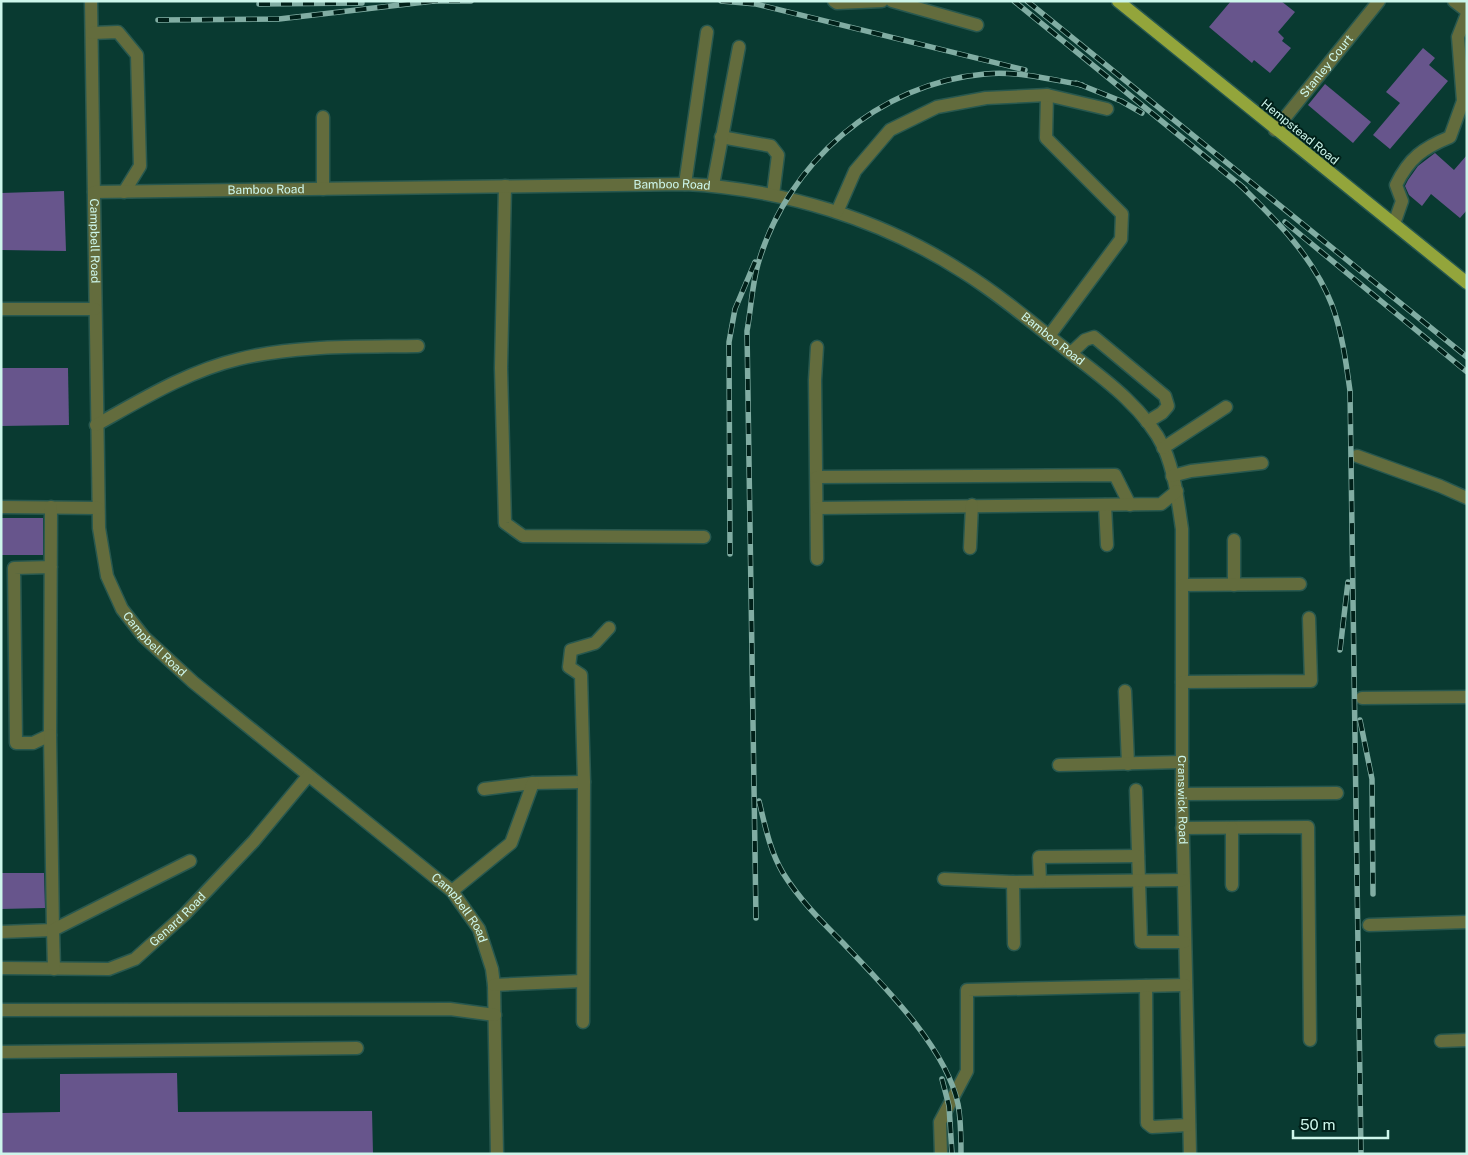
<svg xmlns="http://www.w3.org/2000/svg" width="1468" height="1155" font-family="'Public Sans',sans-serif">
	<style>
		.building { fill: #67558c }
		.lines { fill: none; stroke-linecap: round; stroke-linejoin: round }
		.minor-casing { stroke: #28584f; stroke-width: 15 }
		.major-casing { stroke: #28584f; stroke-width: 15 }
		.minor { stroke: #636c3d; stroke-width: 12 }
		.major { stroke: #93a53b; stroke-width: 12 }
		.rail-casing { stroke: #81ada3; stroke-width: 5.5 }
		.rail { stroke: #002019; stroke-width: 4; stroke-dasharray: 11; stroke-linecap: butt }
		.labels { text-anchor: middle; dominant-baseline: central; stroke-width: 4; stroke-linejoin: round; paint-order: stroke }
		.street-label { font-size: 12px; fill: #cdf6eb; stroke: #002019 }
	</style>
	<rect width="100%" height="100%" fill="#093a31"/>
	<!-- building -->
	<g class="building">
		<polygon points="1231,1 1281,1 1295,12 1278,32 1284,38 1282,41 1291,48 1270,73 1254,60 1252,63 1209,27"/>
		<polygon points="1423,48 1435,58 1429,65 1448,81 1390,149 1373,135 1400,103 1386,92"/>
		<polygon points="1325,84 1371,122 1353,143 1308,105"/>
		<polygon points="1435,153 1454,170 1467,155 1467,210 1460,218 1431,194 1422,206 1409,195 1405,186 1408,180 1418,166"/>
		<polygon points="64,191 66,251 1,250 1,193"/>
		<polygon points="1,368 68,368 69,425 1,426"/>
		<rect x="1" y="518" width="42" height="37"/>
		<polygon points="1,873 44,873 45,908 1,909"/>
		<polygon points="177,1073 178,1112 372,1111 373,1154 1,1154 1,1113 60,1112 60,1074"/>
	</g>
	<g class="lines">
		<!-- minor casing -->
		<g class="minor-casing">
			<g id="minor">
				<path id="s1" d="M91,1L99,528L107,576L122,609L144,637L193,682L452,891L479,929L492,969L494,985L497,1154"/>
				<polyline points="834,1 837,3 882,1"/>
				<polyline points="892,1 977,25"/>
				<polyline points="1454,1 1467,11"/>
				<polyline points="92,33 118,32 137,55 140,166 124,192"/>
				<polyline points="1047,95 1046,138 1122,214 1121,239 1049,336"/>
				<polyline points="323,117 323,189"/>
				<path id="s2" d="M1275,130L1379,1"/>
				<polyline points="721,137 771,146 778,155 773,195"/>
				<polyline points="685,184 707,32"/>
				<polyline points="713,185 739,47"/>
				<polyline points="505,186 501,368 505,523 523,536 704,537"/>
				<path id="s3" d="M94,192L685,184C783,189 881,219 963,272C1000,295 1035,325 1069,352C1103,378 1145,408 1164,448C1175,474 1178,502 1182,529V794L1190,1154"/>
				<polyline points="837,212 855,171 890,130 937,107 986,98 1047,95 1107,109"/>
				<path d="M1394,224L1402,201L1396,185C1409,158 1423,148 1450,137L1463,101L1458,37L1467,14"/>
				<polyline points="1,309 95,309"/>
				<polyline points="817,347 815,380 817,559"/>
				<polyline points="1071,353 1085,340 1094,337 1165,396 1168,406 1162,413 1147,422"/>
				<path d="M96,425C141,400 188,371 239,359C297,345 358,347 418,346"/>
				<polyline points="1163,448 1226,407"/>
				<polyline points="1357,456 1440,486 1467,498"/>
				<polyline points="1172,476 1191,471 1262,463"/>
				<polyline points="817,477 1115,475 1130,505"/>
				<polyline points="1105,505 1107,545"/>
				<polyline points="1,507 98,508"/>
				<polyline points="51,507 50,735 33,743 16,743 14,568 51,567"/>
				<polyline points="818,508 1161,504 1177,491"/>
				<polyline points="1234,540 1234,585"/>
				<polyline points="970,548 972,505"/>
				<polyline points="1183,585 1300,584"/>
				<polyline points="1182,682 1311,681 1309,618"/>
				<polyline points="1125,691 1128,764"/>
				<polyline points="1362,698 1467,697"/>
				<polyline points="1059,765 1182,762"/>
				<polyline points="484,789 533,783 584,782"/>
				<polyline points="1136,790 1141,942 1184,942"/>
				<polyline points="1182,794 1337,793"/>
				<polyline points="1182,828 1308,827 1310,1040"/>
				<polyline points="944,879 1013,882 1183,880"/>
				<polyline points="1040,881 1039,857 1138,856"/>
				<polyline points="1013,882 1014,944"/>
				<polyline points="1232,885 1232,828"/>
				<polyline points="452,891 511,843 533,783"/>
				<polyline points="1369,925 1467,922"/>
				<polyline points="1,932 53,930 50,735"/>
				<path id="s4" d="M1,968L109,969L135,959L185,914L254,841L308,776"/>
				<polyline points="54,969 53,930 190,861"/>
				<polyline points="494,985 582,981"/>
				<polyline points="1146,986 1147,1123 1152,1127 1189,1125"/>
				<polyline points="1,1010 450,1009 495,1015"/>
				<polyline points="583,1022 584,782 581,675 569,667 571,650 595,643 609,628"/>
				<polyline points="1441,1041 1467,1040"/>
				<polyline points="1,1052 357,1048"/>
				<polyline points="941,1154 940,1122 967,1071 967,990 1185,985"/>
			</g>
		</g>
		<!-- major casing -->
		<g class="major-casing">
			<polyline id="major" points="1118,1 1467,283"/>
		</g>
		<!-- minor -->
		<use href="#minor" class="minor"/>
		<!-- major -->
		<use href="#major" class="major"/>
		<!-- rail casing -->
		<g class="rail-casing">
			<g id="rail">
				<polyline points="427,1 471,1"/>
				<polyline points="721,1 756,4 1025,70"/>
				<polyline points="1014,1 1245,189"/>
				<polyline points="1027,1 1467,357"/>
				<polyline points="259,4 362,3"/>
				<polyline points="158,20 279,19 434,1"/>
				<polyline points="1076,83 1121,101 1142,113"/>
				<path d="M1239,184C1276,220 1313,256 1332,305C1342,332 1346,362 1350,391L1361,1154"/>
				<polyline points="1285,222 1467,372"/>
				<polyline points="730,554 729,342 735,309 755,262"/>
				<polyline points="1340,650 1348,582"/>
				<polyline points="1360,720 1372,779 1373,894"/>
				<path d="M759,801C765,826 770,851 783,873C799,899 821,921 842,942C882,984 946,1047 958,1104C961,1120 961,1138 961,1154"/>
				<path d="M756,918L747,331C751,309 752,285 758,264C787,163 879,83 985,74C1017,71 1050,79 1082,85"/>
				<polyline points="942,1079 949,1106 952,1154"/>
			</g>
		</g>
		<!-- rail -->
		<use href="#rail" class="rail"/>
	</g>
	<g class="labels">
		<!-- street labels -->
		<g class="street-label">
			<text stroke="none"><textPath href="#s2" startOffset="82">Stanley Court</textPath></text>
			<text transform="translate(1300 132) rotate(39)">Hempstead Road</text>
			<text stroke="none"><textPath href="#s3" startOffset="578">Bamboo Road</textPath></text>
			<text stroke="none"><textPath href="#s3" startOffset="172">Bamboo Road</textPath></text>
			<text stroke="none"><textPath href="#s1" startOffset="240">Campbell Road</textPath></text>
			<text stroke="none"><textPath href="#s3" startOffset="998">Bamboo Road</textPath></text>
			<text stroke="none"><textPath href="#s1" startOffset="660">Campbell Road</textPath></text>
			<text stroke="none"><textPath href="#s3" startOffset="1509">Cranswick Road</textPath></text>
			<text stroke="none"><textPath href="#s1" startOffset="1065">Campbell Road</textPath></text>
			<text stroke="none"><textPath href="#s4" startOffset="194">Genard Road</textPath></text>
		</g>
	</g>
	<!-- border -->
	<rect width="1468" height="1155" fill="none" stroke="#cdf6eb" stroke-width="5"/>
	<!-- scale -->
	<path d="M1293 1130v8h95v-8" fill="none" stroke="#cdf6eb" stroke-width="2.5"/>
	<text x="1300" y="1130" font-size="15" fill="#cdf6eb" stroke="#002019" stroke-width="4" paint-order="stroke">50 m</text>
</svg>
